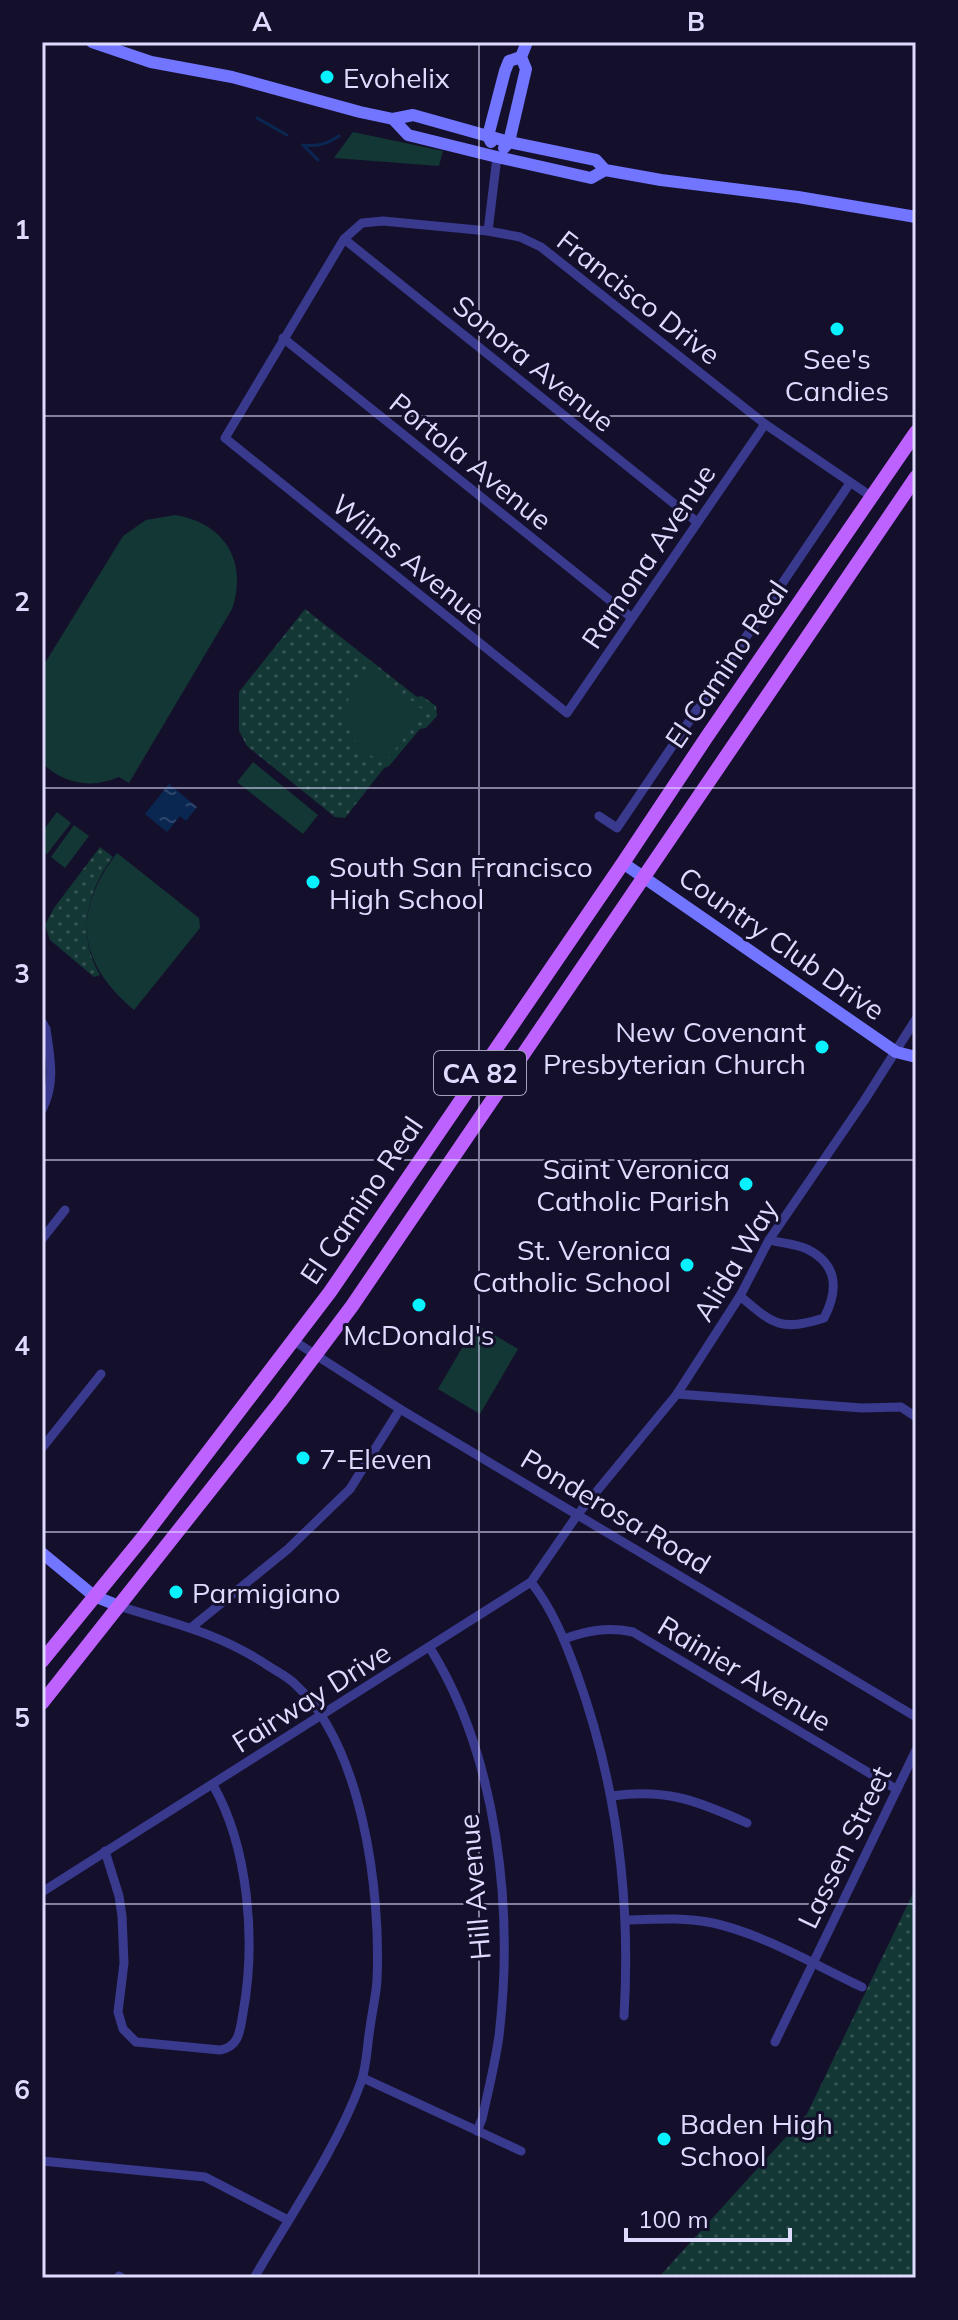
<svg xmlns="http://www.w3.org/2000/svg" width="958" height="2320" font-family="Mulish,sans-serif">
	<style>
		.grass { fill: url(#grass-dots) }
		.green { fill: #133734 }
		.water { fill: url(#water-ripples) }
		.lines { fill: none; stroke-linecap: round; stroke-linejoin: round }
		.stream { stroke: #0a2751; stroke-width: 3 }
		.street { stroke: #39398e; stroke-width: 9 }
		.secondary { stroke: #7275ff; stroke-width: 12 }
		.primary { stroke: #be62ff; stroke-width: 14 }
		.grid { fill: none; stroke: #dedbff; stroke-width: 2; stroke-opacity: 0.55 }
		.poi-dot { fill: #07f1ff; stroke: #14102c; stroke-width: 3 }
		.labels { text-anchor: middle; dominant-baseline: central; stroke-width: 6; stroke-linejoin: round; paint-order: stroke }
		.shield { fill: #14102c; stroke: #a19ec0; stroke-width: 2 }
		.shield-label { font-size: 26px; font-weight: bold; fill: #dedbff }
		.poi-label { font-size: 28px; fill: #dedbff; stroke: #14102c; text-anchor: start }
		.street-label { font-size: 28px; fill: #dedbff; stroke: #14102c }
		.neatline { fill: none; stroke: #dedbff; stroke-width: 3 }
		.grid-label { font-size: 26px; text-anchor: middle; font-weight: bold; fill: #dedbff }
	</style>
	<defs>
		<pattern id="grass-dots" width="8" height="8" patternUnits="userSpaceOnUse" patternTransform="scale(2)"><rect width="8" height="8" fill="#133734"/><path d="M2 2h.1M6 6h.1" fill="none" stroke="#355352" stroke-width="1.8" stroke-linecap="round"/></pattern>
		<pattern id="water-ripples" width="26" height="14" patternUnits="userSpaceOnUse" patternTransform="scale(2)"><rect width="26" height="14" fill="#0a2751"/><path d="M2 4q2-2 4 0t4 0M15 11q2-2 4 0t4 0" fill="none" stroke="#2d466b"/></pattern>
	</defs>
	<rect width="100%" height="100%" fill="#14102c"/>
	<!-- grass -->
	<g class="grass">
		<polygon points="305,609 417,697 422,696 436,706 437,716 426,728 420,729 389,766 384,768 345,818 335,817 247,746 239,731 239,692"/>
		<path d="M100,847L113,857C86,892 77,936 100,975L94,977L50,940L45,925L54,908Z"/>
		<polygon points="916,1887 916,2278 658,2278 807,2114"/>
	</g>
	<!-- green -->
	<g class="green">
		<polygon points="353,132 443,151 439,166 334,158"/>
		<path d="M175,515C225,523 248,562 232,609L129,783L119,777C91,789 64,784 42,763V668L123,536L146,520Z"/>
		<path d="M376,671L425,712L385,762C340,747 330,694 376,671Z"/>
		<polygon points="253,762 318,815 303,834 237,782"/>
		<polygon points="57,812 71,823 47,854 42,850 42,832"/>
		<polygon points="74,825 89,836 65,868 51,857"/>
		<path d="M117,853L199,918L200,928L134,1010C77,962 72,912 117,853Z"/>
		<polygon points="476,1324 518,1349 480,1414 438,1389"/>
	</g>
	<!-- water -->
	<polygon class="water" points="169,784 197,807 186,821 180,816 167,832 145,814"/>
	<g class="lines">
		<!-- stream -->
		<g class="stream">
			<polyline points="257,118 287,135"/>
			<path d="M303,145C317,147 327,144 339,136"/>
			<polyline points="303,145 318,160"/>
		</g>
		<!-- street -->
		<g class="street">
			<polyline points="488,231 497,157"/>
			<polyline points="344,239 697,522"/>
			<polyline points="283,338 632,618"/>
			<polyline points="765,424 567,713 225,438 344,239 362,223 383,221 488,231 520,237 541,247 765,424 872,497"/>
			<polyline points="599,816 617,828 850,483"/>
			<path d="M42,1022L46,1029C50,1057 56,1083 42,1110"/>
			<polyline points="42,1239 65,1210"/>
			<path d="M740,1296C773,1324 780,1332 824,1318C838,1291 839,1265 807,1249C796,1244 781,1243 769,1240"/>
			<polyline points="294,1341 400,1409 916,1717"/>
			<polyline points="677,1394 862,1408 901,1407 916,1417"/>
			<polyline points="42,1448 101,1374"/>
			<path d="M531,1582C553,1610 565,1641 577,1674C617,1785 631,1899 624,2016"/>
			<path d="M119,1606C175,1624 220,1633 270,1667C278,1672 288,1677 295,1684C363,1747 381,1892 377,1980C376,1996 372,2012 370,2028C367,2045 367,2065 361,2082C337,2148 290,2216 254,2278"/>
			<polyline points="192,1627 288,1549 350,1489 400,1409"/>
			<path d="M564,1639C588,1630 608,1627 633,1632L896,1789"/>
			<path d="M430,1648C498,1757 514,1910 499,2036C495,2064 488,2092 482,2119L477,2131"/>
			<path d="M612,1796C666,1788 698,1801 747,1823"/>
			<path d="M105,1851L119,1896L122,1916L124,1963L118,2012L123,2029L136,2042L220,2050C240,2047 240,2029 243,2013C256,1942 249,1848 213,1785"/>
			<polyline points="42,1892 531,1582 578,1514 677,1394 740,1296 769,1240 864,1101 916,1019"/>
			<path d="M626,1920C655,1919 685,1917 713,1923C763,1934 815,1965 862,1987"/>
			<polyline points="775,2042 916,1750"/>
			<polyline points="363,2078 521,2151"/>
			<polyline points="42,2161 205,2177 288,2220"/>
			<polyline points="119,2276 122,2278"/>
		</g>
		<!-- secondary -->
		<g class="secondary">
			<polyline points="92,42 151,62 232,77 360,112 393,119 413,115 509,142 596,160 605,170 661,180 798,197 916,217"/>
			<polyline points="393,119 408,135 497,157 591,178 605,170"/>
			<polyline points="491,142 488,136 505,71 509,61 521,57"/>
			<polyline points="504,148 509,142 526,69 521,57 527,42"/>
			<polyline points="623,863 896,1052 916,1057"/>
			<polyline points="42,1553 94,1596 119,1606"/>
		</g>
		<!-- primary -->
		<g class="primary">
			<polyline points="42,1661 144,1536 330,1292 623,863 706,738 916,432"/>
			<polyline points="42,1703 280,1402 352,1306 916,477"/>
		</g>
	</g>
	<!-- grid -->
	<path class="grid" d="M479,42V2278M42,416H916M42,788H916M42,1160H916M42,1532H916M42,1904H916"/>
	<!-- markers -->
	<g class="poi-dot">
		<circle cx="327" cy="77" r="8"/>
		<circle cx="837" cy="329" r="8"/>
		<circle cx="313" cy="882" r="8"/>
		<circle cx="822" cy="1047" r="8"/>
		<circle cx="746" cy="1184" r="8"/>
		<circle cx="687" cy="1265" r="8"/>
		<circle cx="419" cy="1305" r="8"/>
		<circle cx="303" cy="1458" r="8"/>
		<circle cx="176" cy="1592" r="8"/>
		<circle cx="664" cy="2139" r="8"/>
	</g>
	<g class="labels">
		<!-- shield labels -->
		<rect class="shield" x="434" y="1051" width="92" height="44" rx="6"/>
		<g class="shield-label">
			<text x="480" y="1073">CA 82</text>
		</g>
		<!-- poi labels -->
		<g class="poi-label">
			<text x="343" y="77">Evohelix</text>
			<text x="837" y="358" text-anchor="middle">See's<tspan x="837" dy="32">Candies</tspan></text>
			<text x="329" y="866">South San Francisco<tspan x="329" dy="32">High School</tspan></text>
			<text x="806" y="1031" text-anchor="end">New Covenant<tspan x="806" dy="32">Presbyterian Church</tspan></text>
			<text x="730" y="1168" text-anchor="end">Saint Veronica<tspan x="730" dy="32">Catholic Parish</tspan></text>
			<text x="671" y="1249" text-anchor="end">St. Veronica<tspan x="671" dy="32">Catholic School</tspan></text>
			<text x="419" y="1334" text-anchor="middle">McDonald's</text>
			<text x="319" y="1458">7-Eleven</text>
			<text x="192" y="1592">Parmigiano</text>
			<text x="680" y="2123">Baden High<tspan x="680" dy="32">School</tspan></text>
		</g>
		<!-- street labels -->
		<g class="street-label">
			<text transform="translate(639 297) rotate(38)">Francisco Drive</text>
			<text transform="translate(534 363) rotate(39)">Sonora Avenue</text>
			<text transform="translate(471 461) rotate(39)">Portola Avenue</text>
			<text transform="translate(648 556) rotate(-56)">Ramona Avenue</text>
			<text transform="translate(409 559) rotate(39)">Wilms Avenue</text>
			<text transform="translate(726 664) rotate(-56)">El Camino Real</text>
			<text transform="translate(782 943) rotate(35)">Country Club Drive</text>
			<text transform="translate(361 1200) rotate(-56)">El Camino Real</text>
			<text transform="translate(735 1260) rotate(-59)">Alida Way</text>
			<text transform="translate(616 1511) rotate(31)">Ponderosa Road</text>
			<text transform="translate(745 1673) rotate(31)">Rainier Avenue</text>
			<text transform="translate(311 1697) rotate(-32)">Fairway Drive</text>
			<text transform="translate(844 1847) rotate(-64)">Lassen Street</text>
			<text transform="translate(474 1887) rotate(-95)">Hill Avenue</text>
		</g>
	</g>
	<!-- border -->
	<rect width="958" height="2320" fill="none" stroke="#14102c" stroke-width="88"/>
	<!-- scale -->
	<path d="M626 2228v12h164v-12" fill="none" stroke="#dedbff" stroke-width="4"/>
	<text x="638" y="2228" font-size="24" fill="#dedbff" stroke="#14102c" stroke-width="6" paint-order="stroke">100 m</text>
	<rect x="44" y="44" width="870" height="2232" class="neatline"/>
	<g class="grid-label">
		<text x="262" y="31">A</text>
		<text x="696" y="31">B</text>
		<text x="22" y="239">1</text>
		<text x="22" y="611">2</text>
		<text x="22" y="983">3</text>
		<text x="22" y="1355">4</text>
		<text x="22" y="1727">5</text>
		<text x="22" y="2099">6</text>
	</g>
</svg>
